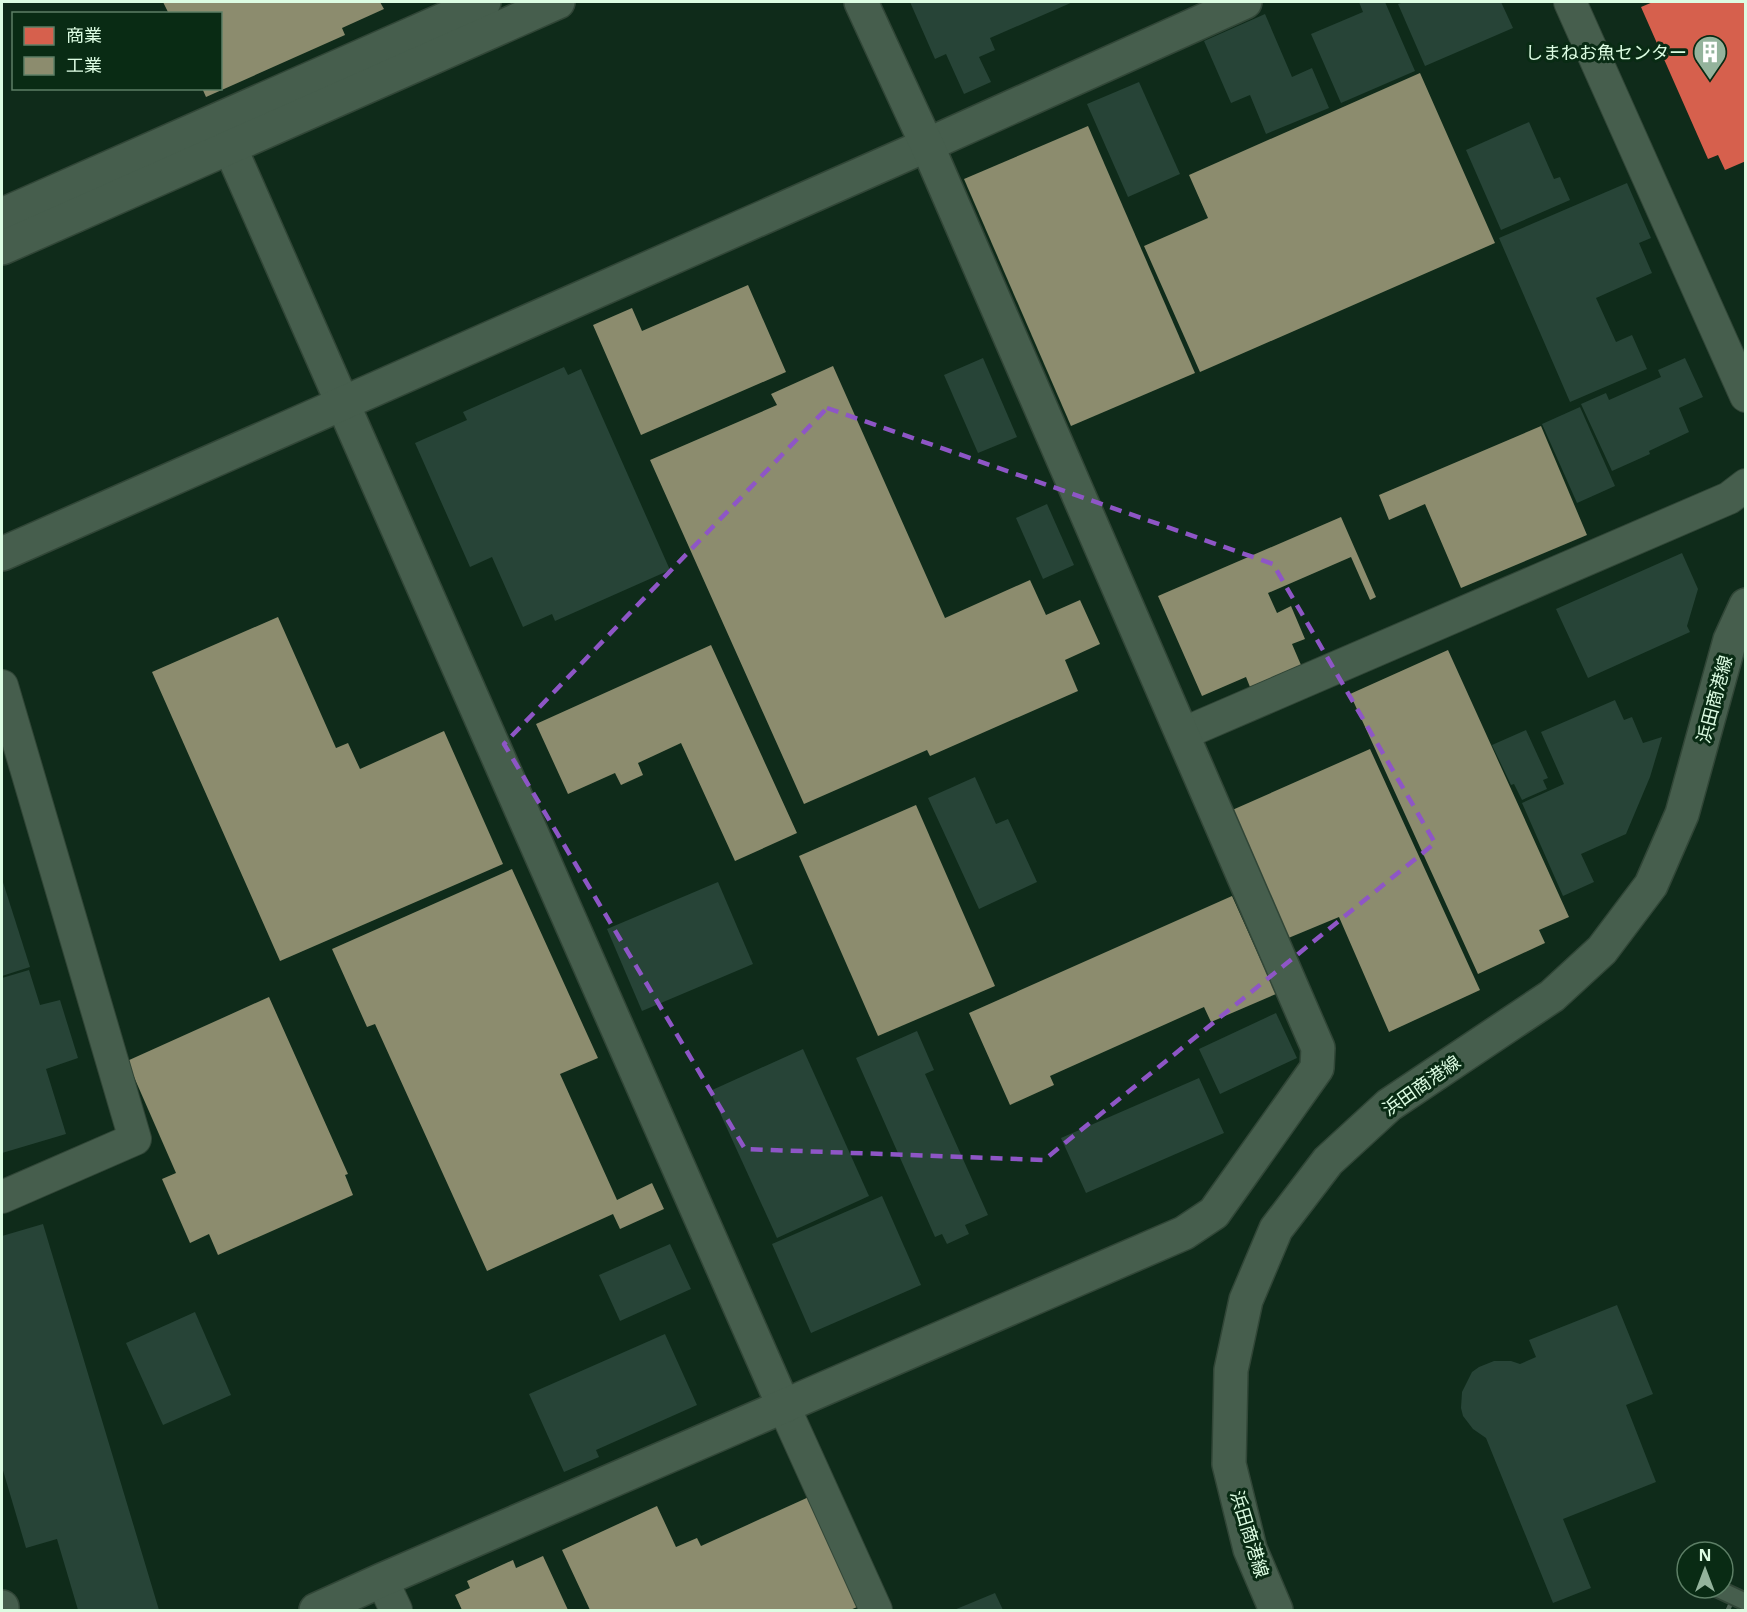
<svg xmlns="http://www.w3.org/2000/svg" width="1747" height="1612" font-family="'Noto Sans','Noto Sans JP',sans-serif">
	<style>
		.shops { fill: #d6604d }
		.industry { fill: #8c8c6e }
		.building { fill: #274437 }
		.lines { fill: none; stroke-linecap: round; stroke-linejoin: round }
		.minor-casing { stroke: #314637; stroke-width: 34 }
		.tertiary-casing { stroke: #314637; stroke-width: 36 }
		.secondary-casing { stroke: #314637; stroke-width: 36 }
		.minor { stroke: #465e4d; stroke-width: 32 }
		.tertiary { stroke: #465e4d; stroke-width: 33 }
		.secondary { stroke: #465e4d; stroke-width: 33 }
		.rail { stroke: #506556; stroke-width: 4.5; stroke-dasharray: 8 8; stroke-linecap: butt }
		.service-bridge-casing { stroke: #314637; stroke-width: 20; stroke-linecap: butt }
		.service-bridge { stroke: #465e4d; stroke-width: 16 }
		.marked { fill: none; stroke: #8e56c6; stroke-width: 4.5; stroke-dasharray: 12 8; stroke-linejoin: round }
		.labels { text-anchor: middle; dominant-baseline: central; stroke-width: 6; stroke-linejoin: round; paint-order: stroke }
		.poi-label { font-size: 18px; fill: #dcfce2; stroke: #092b14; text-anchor: end }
		.street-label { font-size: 18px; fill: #dcfce2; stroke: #092b14 }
	</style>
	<rect width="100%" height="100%" fill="#0f2b1a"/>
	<!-- shops -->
	<polygon class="shops" points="1653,2 1746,2 1746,161 1725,170 1718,155 1708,159 1641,7"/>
	<!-- industry -->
	<g class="industry">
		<polygon points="163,2 380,2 384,9 342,28 345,35 206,97 202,88 220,88 220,14 169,14"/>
		<polygon points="1420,73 1495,243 1200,372 1144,246 1208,218 1189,175"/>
		<polygon points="1088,126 1195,373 1071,426 964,179"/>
		<polygon points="748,285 786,372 641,435 593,325 632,308 642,331"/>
		<polygon points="833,366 945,618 1030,580 1046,615 1080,600 1100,644 1065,660 1078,691 930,756 927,750 804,804 650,460 777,405 771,394"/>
		<polygon points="1541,426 1587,535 1461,588 1425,504 1389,520 1379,495"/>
		<polygon points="1341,517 1376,597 1370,600 1351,557 1268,593 1277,613 1291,606 1305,639 1292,644 1301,665 1250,687 1246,677 1202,696 1158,596"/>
		<polygon points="278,617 336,748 348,743 360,769 444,731 503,864 280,961 152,672"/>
		<polygon points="711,645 797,833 735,861 681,743 638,763 643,775 621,785 615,773 568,794 536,724"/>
		<polygon points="1448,650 1569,917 1539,930 1545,943 1478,974 1350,694"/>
		<polygon points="1370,749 1480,990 1389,1032 1339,917 1286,939 1230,811"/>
		<polygon points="916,805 995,986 878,1036 799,856"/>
		<polygon points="512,869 598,1058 560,1074 617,1200 652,1183 664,1209 620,1229 613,1214 487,1271 375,1024 367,1027 332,949"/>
		<polygon points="1232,896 1276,994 1211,1022 1204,1007 1050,1076 1054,1085 1010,1105 969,1013"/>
		<polygon points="269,997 348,1174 345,1175 353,1195 218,1255 209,1234 190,1243 162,1179 176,1173 127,1061"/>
		<polygon points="811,1496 862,1605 850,1610 590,1610 562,1550 657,1506 676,1547 697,1538 701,1546"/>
		<polygon points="543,1556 568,1610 462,1610 455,1595 470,1588 467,1581 513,1560 516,1568"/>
	</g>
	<!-- building -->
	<g class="building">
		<polygon points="910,2 1073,2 990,38 995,50 979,57 991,82 964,94 946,54 935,59"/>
		<polygon points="1359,2 1385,2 1415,71 1341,103 1311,34 1363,12"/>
		<polygon points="1404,2 1501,2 1513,28 1425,66 1398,4"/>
		<polygon points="1265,14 1292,77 1312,68 1329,108 1266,134 1250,95 1231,103 1204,41"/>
		<polygon points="1139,82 1180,174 1128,197 1087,104"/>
		<polygon points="1529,122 1554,179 1560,177 1570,200 1501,230 1466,150"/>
		<polygon points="1627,183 1651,238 1639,243 1652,273 1596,298 1616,342 1632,335 1647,369 1570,402 1499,238"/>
		<polygon points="983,358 1017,437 978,453 944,375"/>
		<polygon points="1685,358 1703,397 1679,408 1689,432 1649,451 1650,454 1612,471 1581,404 1606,393 1609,400 1661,377 1658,370"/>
		<polygon points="564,367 568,375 581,369 670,570 555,621 552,614 523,627 492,557 470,567 415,443 467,420 463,412"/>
		<polygon points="1580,407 1615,486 1577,503 1542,424"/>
		<polygon points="1047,504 1074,565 1043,579 1016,518"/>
		<polygon points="1682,553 1698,589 1687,626 1690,632 1588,678 1556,609"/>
		<polygon points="1615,700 1624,720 1632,717 1643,743 1662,737 1650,777 1626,834 1581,854 1594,882 1563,896 1522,803 1564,784 1541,732"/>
		<polygon points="1526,730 1548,778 1543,780 1547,789 1522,800 1514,784 1511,785 1492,745"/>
		<polygon points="975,777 996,824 1008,819 1037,882 979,909 928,798"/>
		<polygon points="2,879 30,967 2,976"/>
		<polygon points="718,882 753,964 642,1011 607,929"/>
		<polygon points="29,970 40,1005 60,1000 78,1058 46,1069 66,1134 2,1153 2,978"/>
		<polygon points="1276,1013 1297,1058 1220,1094 1199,1049"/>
		<polygon points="917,1031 934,1070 925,1074 988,1215 965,1225 969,1234 947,1244 942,1234 935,1237 856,1058"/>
		<polygon points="803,1049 869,1196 777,1238 710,1091"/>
		<polygon points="1199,1078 1224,1133 1086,1193 1061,1138"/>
		<polygon points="882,1196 921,1285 811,1333 772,1244"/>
		<polygon points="43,1224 159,1610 78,1610 57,1539 26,1548 2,1467 2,1236"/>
		<polygon points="670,1244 691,1289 620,1321 599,1275"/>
		<polygon points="1617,1305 1653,1394 1626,1405 1656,1482 1563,1519 1591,1588 1553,1603 1486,1438 1473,1429 1463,1416 1461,1408 1462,1392 1472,1372 1479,1367 1494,1361 1511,1361 1520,1364 1536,1357 1529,1340"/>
		<polygon points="195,1312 231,1395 163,1425 126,1343"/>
		<polygon points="665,1334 697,1405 596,1450 599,1457 564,1472 529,1394"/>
		<polygon points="995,1593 1003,1610 954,1610"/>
	</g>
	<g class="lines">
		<!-- minor casing -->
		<g class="minor-casing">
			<g id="minor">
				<polyline points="1570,2 1746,396"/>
				<polyline points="2,686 135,1139 2,1197"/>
				<polyline points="1182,734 1729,498 1746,485"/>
				<polyline points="784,1407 876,1610"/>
				<polyline points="382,1580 396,1610"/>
			</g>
		</g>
		<!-- tertiary casing -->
		<g class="tertiary-casing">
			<g id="tertiary">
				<polyline points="218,120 784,1407"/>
				<polyline points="2,215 484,2"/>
				<polyline points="2,248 558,2"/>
				<polyline points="2,554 927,145 1245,2"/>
				<polyline points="2,1607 2,1610"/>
				<polyline points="316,1610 382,1580 1184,1233 1214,1213 1317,1068 1318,1048 927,145 861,2"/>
			</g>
		</g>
		<!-- secondary casing -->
		<g class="secondary-casing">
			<polyline id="secondary" points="1276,1610 1250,1549 1229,1464 1231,1370 1246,1300 1276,1229 1328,1161 1389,1105 1552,996 1602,950 1651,885 1682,814 1730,640 1746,605"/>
		</g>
		<!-- minor -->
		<use href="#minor" class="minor"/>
		<!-- tertiary -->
		<use href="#tertiary" class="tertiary"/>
		<!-- secondary -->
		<use href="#secondary" class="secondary"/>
		<!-- rail -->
		<polyline class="rail" points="1728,1610 1740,1582"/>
		<!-- service-bridge casing -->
		<g class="service-bridge-casing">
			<polyline id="service-bridge" points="1716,1588 1746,1602"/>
		</g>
		<!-- service-bridge -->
		<use href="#service-bridge" class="service-bridge"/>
	</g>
	<!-- marked area -->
	<path class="marked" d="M827,408L1273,564L1435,843L1044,1160L745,1149L504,744Z"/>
	<!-- icons -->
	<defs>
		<g id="building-pin" transform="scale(1.725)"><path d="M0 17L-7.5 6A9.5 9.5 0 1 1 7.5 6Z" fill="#94b39c" stroke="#092b14"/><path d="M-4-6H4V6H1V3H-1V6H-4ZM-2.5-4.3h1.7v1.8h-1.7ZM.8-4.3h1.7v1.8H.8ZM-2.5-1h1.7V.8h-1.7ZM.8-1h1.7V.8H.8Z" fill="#fff"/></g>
	</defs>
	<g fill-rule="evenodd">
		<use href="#building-pin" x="1710" y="52"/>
	</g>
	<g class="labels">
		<!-- poi labels -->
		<g class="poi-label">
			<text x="1687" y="52">しまねお魚センター</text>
		</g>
		<!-- street labels -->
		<g class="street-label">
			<text transform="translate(1714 699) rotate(-75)">浜田商港線</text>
			<text transform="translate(1421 1085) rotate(-35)">浜田商港線</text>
			<text transform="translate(1250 1534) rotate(73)">浜田商港線</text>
		</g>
	</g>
	<!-- border -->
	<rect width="1747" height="1612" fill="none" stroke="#dcfce2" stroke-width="6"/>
	<!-- legend -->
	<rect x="12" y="12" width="210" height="78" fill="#092b14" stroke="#5d7f66" stroke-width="1.5"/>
	<rect x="24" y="27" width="30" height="18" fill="#d6604d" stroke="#5d7f66" stroke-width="1.5"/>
	<text x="66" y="42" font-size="18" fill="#dcfce2">商業</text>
	<rect x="24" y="57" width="30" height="18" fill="#8c8c6e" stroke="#5d7f66" stroke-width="1.5"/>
	<text x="66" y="72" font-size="18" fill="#dcfce2">工業</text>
	<!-- north arrow -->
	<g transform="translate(1705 1570)"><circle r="28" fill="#092b14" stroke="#5d7f66" stroke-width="1.5"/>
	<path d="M0-4.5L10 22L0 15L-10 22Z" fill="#94b39c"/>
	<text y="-9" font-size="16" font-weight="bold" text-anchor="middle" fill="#dcfce2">N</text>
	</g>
</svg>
